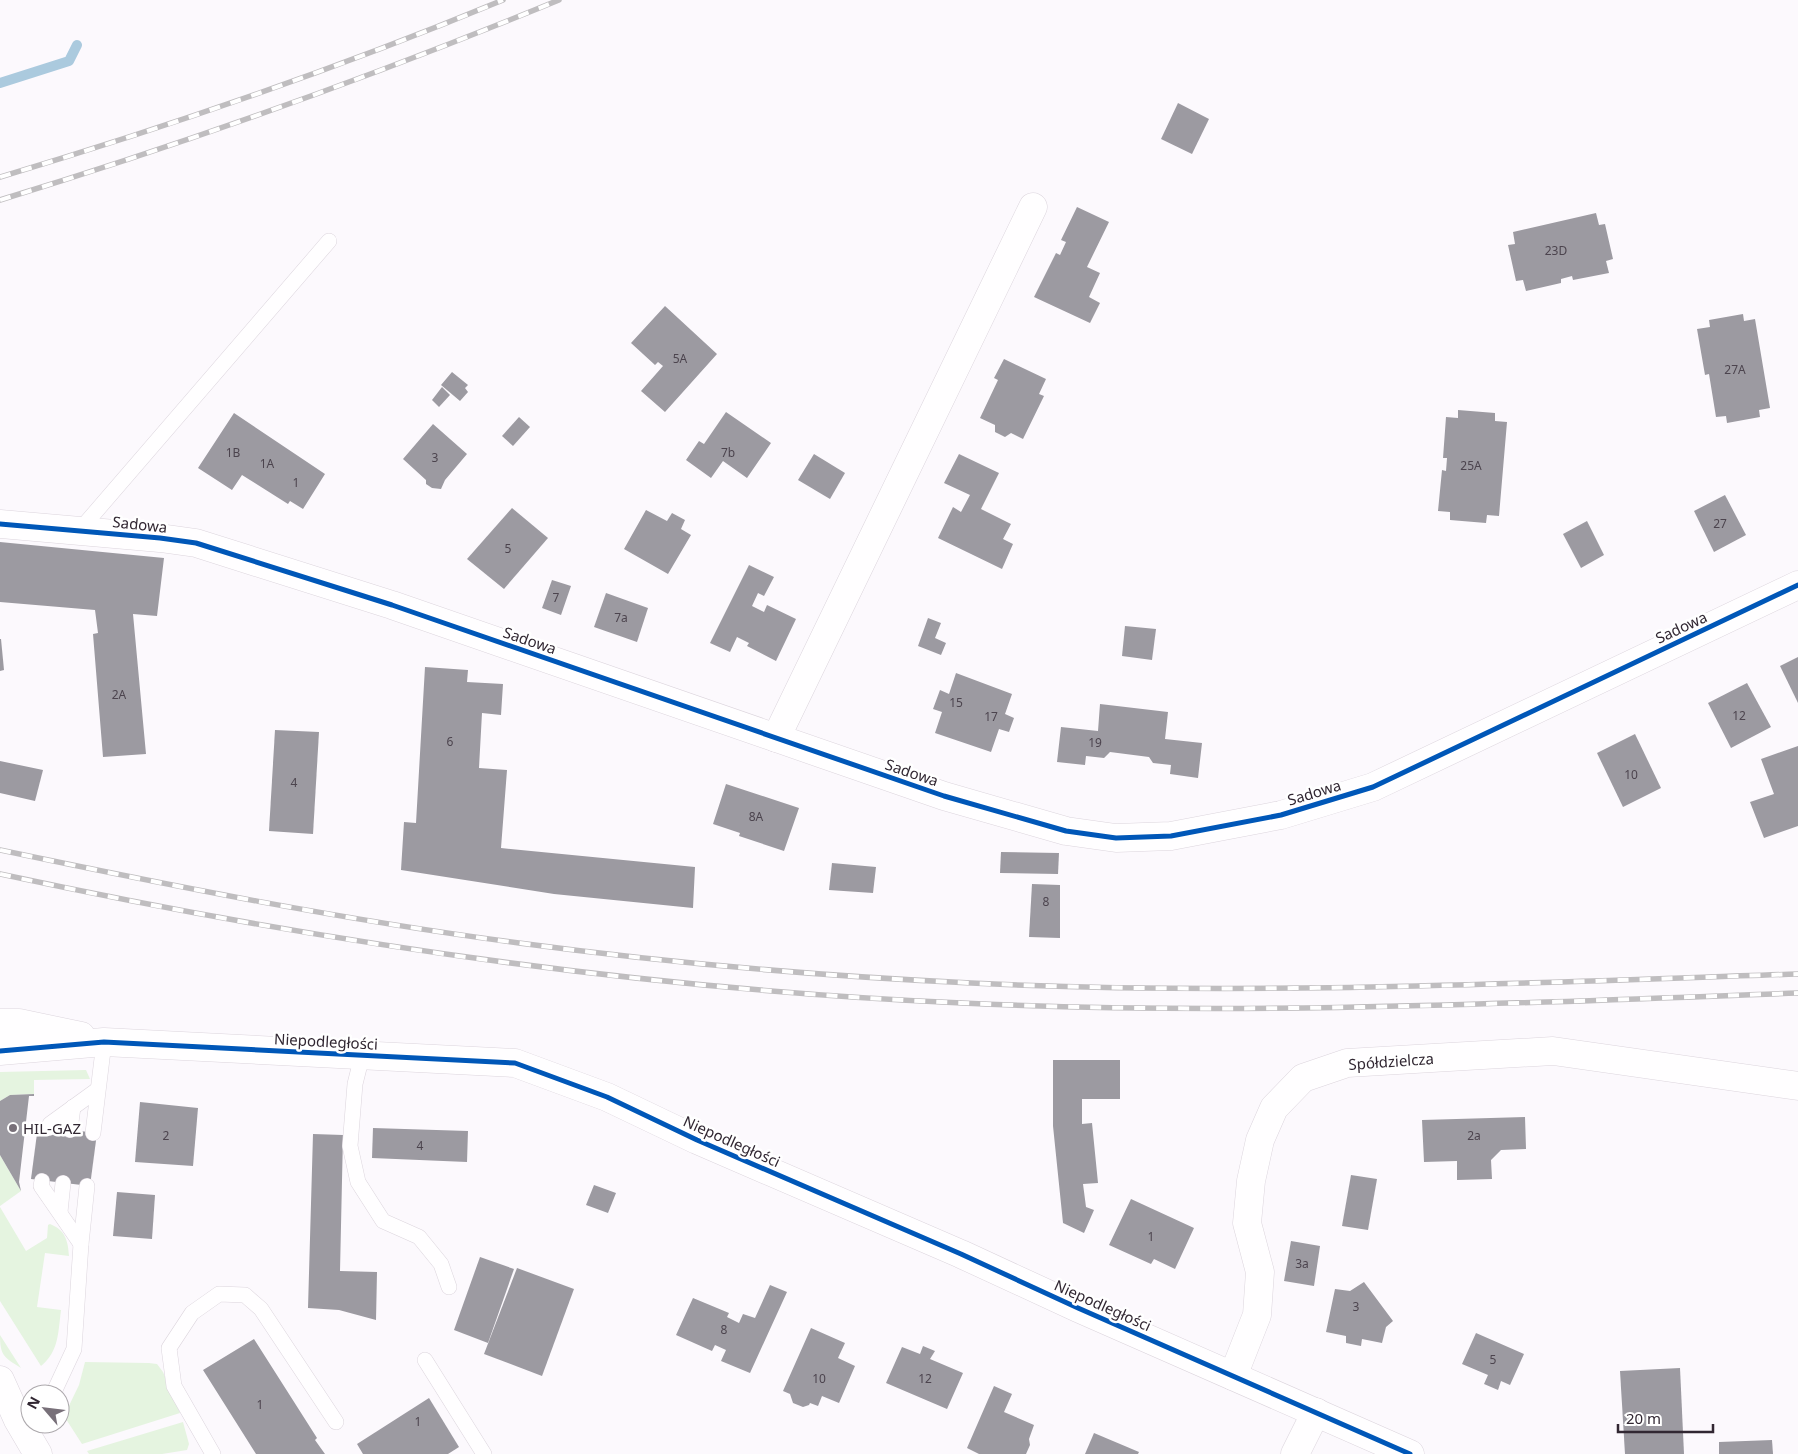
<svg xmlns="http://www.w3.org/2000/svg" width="1798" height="1454" font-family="'Noto Sans',sans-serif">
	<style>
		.green { fill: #e5f4e0 }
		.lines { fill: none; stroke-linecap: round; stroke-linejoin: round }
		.stream { stroke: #abcade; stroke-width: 10 }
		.building { fill: #9c9aa1 }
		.lane-casing { stroke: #dcd5dd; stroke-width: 16 }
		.street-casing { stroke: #dcd5dd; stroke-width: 29 }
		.secondary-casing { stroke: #dcd5dd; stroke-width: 29 }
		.lane { stroke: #fffeff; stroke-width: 15 }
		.street { stroke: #fffeff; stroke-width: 28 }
		.secondary { stroke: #fffeff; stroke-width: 28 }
		.rail-casing { stroke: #bfbdbf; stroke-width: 5.5 }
		.rail { stroke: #fff; stroke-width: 4; stroke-dasharray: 11; stroke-linecap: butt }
		.cycleway-casing { stroke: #fff; stroke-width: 8 }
		.cycleway { stroke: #0057b8; stroke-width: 5 }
		.poi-dot { fill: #787079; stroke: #fff; stroke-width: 2 }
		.labels { text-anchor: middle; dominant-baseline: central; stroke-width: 5; stroke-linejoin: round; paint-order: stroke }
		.number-label { font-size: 12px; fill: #4c444e }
		.street-label { font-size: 15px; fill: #312732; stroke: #fff }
		.poi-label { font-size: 15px; fill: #312732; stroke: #fff; text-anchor: start }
	</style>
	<rect width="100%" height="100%" fill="#fcf9fd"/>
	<!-- green -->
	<g class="green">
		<polygon points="86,1070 90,1079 34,1080 34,1094 10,1095 0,1101 0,1072"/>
		<polygon points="0,1155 21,1191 0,1206"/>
		<path d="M0,1207L26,1251L47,1238L48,1225L50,1224C65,1230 68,1240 69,1256L45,1253L37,1307L61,1310C58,1333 59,1351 41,1366L0,1301Z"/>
		<path d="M0,1335L21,1368C4,1357 0,1356 0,1335Z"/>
		<polygon points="85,1362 149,1363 157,1364 163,1372 180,1413 82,1444 64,1416 79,1385"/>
		<polygon points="183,1422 189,1444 187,1450 162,1454 89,1454 87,1451"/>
	</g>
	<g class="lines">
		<!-- stream -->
		<polyline class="stream" points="0,83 69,61 77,45"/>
	</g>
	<!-- building -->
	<g class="building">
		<polygon points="1178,103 1209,119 1192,154 1161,139"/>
		<polygon points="1077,207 1109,222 1087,267 1100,273 1089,297 1100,303 1090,323 1034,297 1056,253 1060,255 1066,242 1061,240"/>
		<polygon points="1596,213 1599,225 1605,224 1613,259 1606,261 1609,273 1573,280 1572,276 1561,279 1561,283 1526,291 1523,280 1516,281 1508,245 1515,244 1513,232"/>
		<polygon points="665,306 717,354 665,412 641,391 663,366 658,362 655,365 631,343"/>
		<polygon points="1743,314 1744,321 1755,319 1770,408 1759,410 1760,417 1727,423 1726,416 1716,417 1709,374 1705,375 1697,329 1710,327 1709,320"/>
		<polygon points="1004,359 1046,379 1039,394 1044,396 1023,439 1011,433 1005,437 995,432 995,425 980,418 998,380 994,378"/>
		<polygon points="452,372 468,385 465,388 468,392 460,401 441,385"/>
		<polygon points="442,387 450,395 439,407 432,400"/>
		<polygon points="1458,410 1495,413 1495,421 1507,422 1499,516 1487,515 1486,523 1450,520 1450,512 1438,511 1442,470 1446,471 1447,458 1443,458 1446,417 1458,418"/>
		<polygon points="726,412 771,443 747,478 723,461 711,478 686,460 699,441 704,444"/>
		<polygon points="234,413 325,474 303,509 290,501 288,504 242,475 232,490 198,468"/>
		<polygon points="519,417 530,427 513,446 502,436"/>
		<polygon points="433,424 467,454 445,480 441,489 432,488 426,484 426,480 403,459"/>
		<polygon points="814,454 845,473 830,499 798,480"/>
		<polygon points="959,454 999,473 981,509 1011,524 1003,539 1013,544 1002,569 938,538 953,507 961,512 970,495 944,483"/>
		<polygon points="1725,495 1746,535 1714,552 1694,511"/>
		<polygon points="512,508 548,538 504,589 467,559"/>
		<polygon points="646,510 667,521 672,513 685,520 681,529 691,535 668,574 624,549"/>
		<polygon points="1587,521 1604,555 1581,568 1563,534"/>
		<polygon points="0,542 164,558 157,616 133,614 146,754 103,757 93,634 98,633 95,610 0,602"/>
		<polygon points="749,565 774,577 764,596 758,593 752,606 764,612 767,605 796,619 776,661 747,646 749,643 737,637 730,652 710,643"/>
		<polygon points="552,580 571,586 561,615 542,608"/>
		<polygon points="606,593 648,608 637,642 594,627"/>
		<polygon points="928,618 941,623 935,638 946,643 941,655 918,646"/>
		<polygon points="1125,626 1156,629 1152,660 1122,656"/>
		<polygon points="0,639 1,639 4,670 0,671"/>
		<polygon points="1798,657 1798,703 1780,666"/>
		<polygon points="425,667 468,670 467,682 503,684 501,715 482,713 479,768 507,770 501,848 695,867 693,908 554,894 401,870 404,822 416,823"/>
		<polygon points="956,673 1012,694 1005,714 1014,718 1009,732 999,729 991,752 935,733 942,712 933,709 940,690 949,694"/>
		<polygon points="1747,683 1771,727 1731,748 1708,703"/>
		<polygon points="1100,704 1168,712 1165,739 1202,743 1198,778 1170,774 1171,765 1153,763 1149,757 1110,752 1104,758 1086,756 1085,765 1057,762 1061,727 1098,731"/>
		<polygon points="275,730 319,732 313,834 269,831"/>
		<polygon points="1635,734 1661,788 1623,807 1597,753"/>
		<polygon points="1798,746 1798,826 1764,838 1750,802 1774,794 1761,759"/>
		<polygon points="0,761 43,770 35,801 0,793"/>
		<polygon points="726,784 799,808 784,851 739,836 740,833 713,824"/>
		<polygon points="1001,852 1059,853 1058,874 1000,873"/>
		<polygon points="832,863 876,867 873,893 829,890"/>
		<polygon points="1032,884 1060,885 1060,938 1029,937"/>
		<polygon points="1053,1060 1120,1060 1120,1099 1082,1099 1082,1124 1092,1123 1098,1183 1083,1184 1086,1207 1094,1210 1084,1233 1063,1223 1053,1126"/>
		<polygon points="34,1094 34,1096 29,1096 19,1182 21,1191 0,1155 0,1101 10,1095"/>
		<polygon points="140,1102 198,1108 193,1166 135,1162"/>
		<polygon points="1525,1117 1526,1149 1501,1150 1491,1160 1492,1179 1457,1180 1457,1161 1424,1162 1422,1120"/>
		<polygon points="38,1126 97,1133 90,1186 31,1179"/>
		<polygon points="373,1128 468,1131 467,1162 372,1158"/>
		<polygon points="313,1134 343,1135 340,1271 377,1272 376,1320 339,1310 308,1308"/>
		<polygon points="1351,1175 1377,1179 1368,1230 1342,1226"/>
		<polygon points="594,1185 616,1193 608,1213 586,1205"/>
		<polygon points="117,1192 155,1195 152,1239 113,1236"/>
		<polygon points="1131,1199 1194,1228 1175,1269 1154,1259 1151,1264 1109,1245"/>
		<polygon points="1291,1241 1320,1246 1314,1286 1284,1281"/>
		<polygon points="480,1257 514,1269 488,1343 454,1330"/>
		<polygon points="517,1268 574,1289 542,1376 484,1354"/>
		<polygon points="1364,1282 1393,1321 1386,1327 1382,1343 1362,1339 1361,1346 1346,1343 1346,1336 1326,1332 1335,1289 1350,1291"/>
		<polygon points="770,1285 787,1292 750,1373 721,1361 726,1350 715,1345 712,1351 676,1335 693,1298 729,1313 727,1317 739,1323 743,1314 755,1318"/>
		<polygon points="811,1328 845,1343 838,1358 855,1366 839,1403 822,1396 818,1406 810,1403 809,1405 803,1407 793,1403 790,1394 783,1391"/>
		<polygon points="1476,1333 1524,1354 1510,1385 1501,1381 1498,1390 1484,1384 1488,1375 1462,1364"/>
		<polygon points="254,1339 317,1438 315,1440 325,1454 256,1454 203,1370"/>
		<polygon points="923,1346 935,1351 930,1359 963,1373 947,1409 886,1383 902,1347 920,1354"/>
		<polygon points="1680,1368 1684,1454 1625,1454 1620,1371"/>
		<polygon points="994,1386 1012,1394 1004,1412 1034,1425 1029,1439 1030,1445 1026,1454 979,1454 967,1448"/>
		<polygon points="429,1398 459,1447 448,1454 363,1454 357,1444"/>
		<polygon points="1094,1433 1139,1452 1138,1454 1085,1454"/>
		<polygon points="1772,1440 1773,1454 1719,1454 1719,1442"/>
	</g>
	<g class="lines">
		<!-- lane casing -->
		<g class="lane-casing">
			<g id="lane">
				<polyline points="79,531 329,241"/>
				<polyline points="362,1056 355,1084 350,1146 358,1182 383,1221 419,1237 441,1264 449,1287"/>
				<polyline points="49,1128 50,1124 97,1090"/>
				<polyline points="70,1130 73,1107"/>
				<polyline points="93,1133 104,1042"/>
				<polyline points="42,1181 41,1186 81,1244"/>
				<polyline points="60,1212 63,1183"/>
				<polyline points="425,1360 484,1454"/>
				<polyline points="53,1394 74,1349 81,1244 87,1186"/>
				<polyline points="213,1454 174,1386 169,1348 192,1313 219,1294 245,1295 261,1309 336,1422"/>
			</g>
		</g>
		<!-- street casing -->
		<g class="street-casing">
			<g id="street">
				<polyline points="0,524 160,538 196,543 392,605 944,796 1066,831 1116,838 1171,836 1281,815 1373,787 1798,585"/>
				<polyline points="776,738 1033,207"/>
				<polyline points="1233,1376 1257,1315 1260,1272 1247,1223 1251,1181 1260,1140 1274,1108 1303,1078 1347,1063 1553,1051 1798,1086"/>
				<polyline points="1295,1454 1316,1412"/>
			</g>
		</g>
		<!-- secondary casing -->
		<g class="secondary-casing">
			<g id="secondary">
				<polyline points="0,1023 19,1023 81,1036"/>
				<polyline points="0,1051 104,1042 515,1063 607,1097 697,1140 961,1254 1078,1308 1410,1454"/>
				<polyline points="0,1380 18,1420 38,1454"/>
			</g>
		</g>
		<!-- lane -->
		<use href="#lane" class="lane"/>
		<!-- street -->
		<use href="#street" class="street"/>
		<!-- secondary -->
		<use href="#secondary" class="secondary"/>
		<!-- rail casing -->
		<g class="rail-casing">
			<g id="rail">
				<path d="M0,177C171,126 339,68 503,0"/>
				<path d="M0,200C190,142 376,75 559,0"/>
				<path d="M0,850C172,886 344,920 519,943C669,963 820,976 971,983C1247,996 1523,983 1798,974"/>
				<path d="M0,874C317,942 638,989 962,1003C1241,1016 1520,1003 1798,993"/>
			</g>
		</g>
		<!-- rail -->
		<use href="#rail" class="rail"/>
		<!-- cycleway casing -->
		<g class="cycleway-casing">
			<g id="cycleway">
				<polyline points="0,524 160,538 196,543 392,605 944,796 1066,831 1116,838 1171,836 1281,815 1373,787 1798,585"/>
				<polyline points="0,1051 104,1042 515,1063 607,1097 697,1140 961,1254 1078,1308 1410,1454"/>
			</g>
		</g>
		<!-- cycleway -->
		<use href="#cycleway" class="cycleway"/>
	</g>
	<!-- markers -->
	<circle class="poi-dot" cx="13" cy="1128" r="5"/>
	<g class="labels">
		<!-- number labels -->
		<g class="number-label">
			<text x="1556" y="250">23D</text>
			<text x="680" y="358">5A</text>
			<text x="1735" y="369">27A</text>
			<text x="233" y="452">1B</text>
			<text x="728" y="452">7b</text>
			<text x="435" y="457">3</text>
			<text x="267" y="463">1A</text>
			<text x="1471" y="465">25A</text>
			<text x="296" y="482">1</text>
			<text x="1720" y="523">27</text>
			<text x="508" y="548">5</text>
			<text x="556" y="597">7</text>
			<text x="621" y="617">7a</text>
			<text x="119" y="694">2A</text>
			<text x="956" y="702">15</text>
			<text x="1739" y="715">12</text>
			<text x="991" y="716">17</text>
			<text x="450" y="741">6</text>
			<text x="1095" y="742">19</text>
			<text x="1631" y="774">10</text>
			<text x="294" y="782">4</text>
			<text x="756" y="816">8A</text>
			<text x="1046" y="901">8</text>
			<text x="166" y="1135">2</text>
			<text x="1474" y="1135">2a</text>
			<text x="420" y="1145">4</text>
			<text x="1151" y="1236">1</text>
			<text x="1302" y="1263">3a</text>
			<text x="1356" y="1306">3</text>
			<text x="724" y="1329">8</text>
			<text x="1493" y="1359">5</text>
			<text x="819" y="1378">10</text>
			<text x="925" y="1378">12</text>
			<text x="260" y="1404">1</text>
			<text x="418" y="1421">1</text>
		</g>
		<!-- street labels -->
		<g class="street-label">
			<text transform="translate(140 524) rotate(6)">Sadowa</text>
			<text transform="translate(1681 627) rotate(-25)">Sadowa</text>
			<text transform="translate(530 640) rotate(19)">Sadowa</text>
			<text transform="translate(912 772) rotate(19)">Sadowa</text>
			<text transform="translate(1314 792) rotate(-17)">Sadowa</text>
			<text transform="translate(326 1041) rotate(3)">Niepodległości</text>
			<text transform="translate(1391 1061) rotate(-4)">Spółdzielcza</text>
			<text transform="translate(732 1141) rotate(24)">Niepodległości</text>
			<text transform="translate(1103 1305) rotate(24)">Niepodległości</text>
		</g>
		<!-- poi labels -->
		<g class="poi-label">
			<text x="23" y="1128">HIL-GAZ</text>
		</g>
	</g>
	<!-- north arrow -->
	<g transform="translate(45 1409) rotate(298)"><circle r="24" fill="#ffffff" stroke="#ada9ad"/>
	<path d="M0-4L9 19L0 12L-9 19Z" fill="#787079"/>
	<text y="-8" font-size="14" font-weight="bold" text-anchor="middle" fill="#312732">N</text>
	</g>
	<!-- scale -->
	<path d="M1618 1424v8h95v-8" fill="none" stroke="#312732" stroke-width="2.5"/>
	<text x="1626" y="1424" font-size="15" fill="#312732" stroke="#ffffff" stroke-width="4" paint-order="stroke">20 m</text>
</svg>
